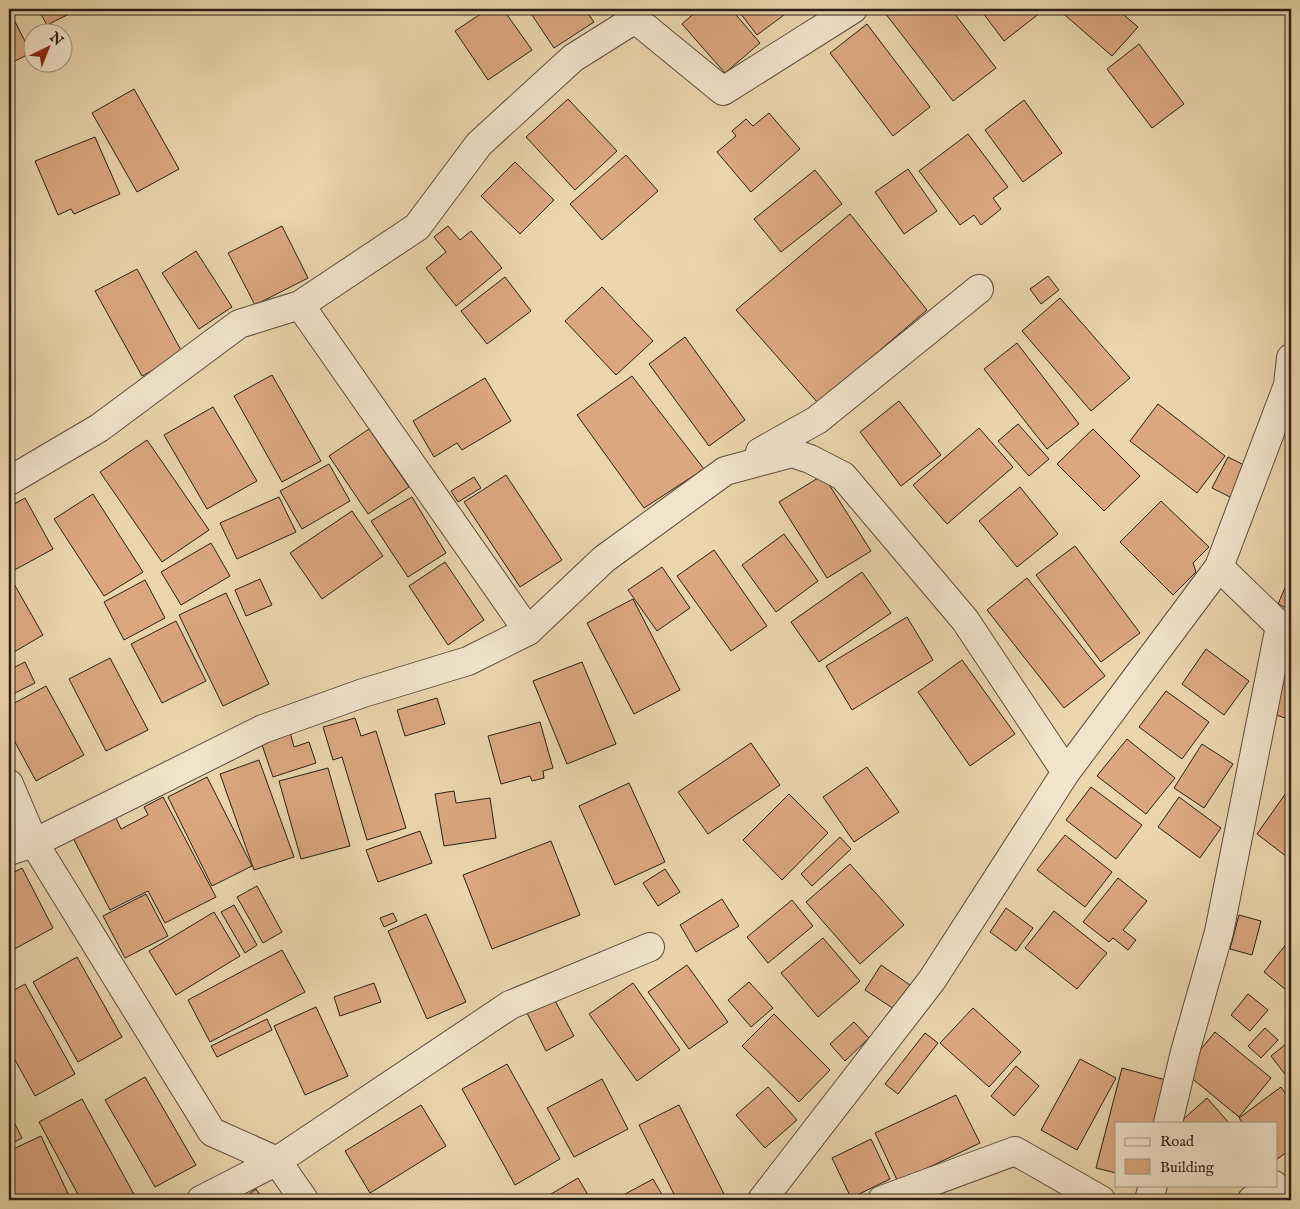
<svg xmlns="http://www.w3.org/2000/svg" width="1300" height="1209" font-family="'IM FELL English',serif">
	<style>
		.building { fill: #daa781; stroke: #292015 }
		.lines { fill: none; stroke-linecap: round; stroke-linejoin: round }
		.street-casing { stroke: #594d3b; stroke-width: 30 }
		.street { stroke: #f1e4ca; stroke-width: 28 }
	</style>
	<rect width="100%" height="100%" fill="#ead5ad"/>
	<filter id="stains"><feTurbulence type="fractalNoise" baseFrequency=".004" numOctaves="4"/><feColorMatrix values="0 0 0 0 .2 0 0 0 0 .09 0 0 0 0 .02 0 0 0 .5 -.17"/></filter>
	<radialGradient id="worn" r=".72"><stop offset=".6" stop-color="#630" stop-opacity="0"/><stop offset="1" stop-color="#630" stop-opacity=".3"/></radialGradient>
	<!-- building -->
	<g class="building">
		<polygon points="38,9 79,9 47,25"/>
		<polygon points="488,9 503,9 532,50 488,80 455,31"/>
		<polygon points="528,9 585,9 594,22 554,48"/>
		<polygon points="699,9 731,9 760,43 725,73 682,24"/>
		<polygon points="737,9 792,9 757,35"/>
		<polygon points="882,9 951,9 996,68 953,101"/>
		<polygon points="980,9 1045,9 1004,41"/>
		<polygon points="1058,9 1117,9 1138,27 1112,56"/>
		<polygon points="9,10 31,53 9,64"/>
		<polygon points="867,24 930,107 893,136 830,53"/>
		<polygon points="1139,44 1184,104 1152,128 1107,69"/>
		<polygon points="134,89 179,169 137,192 92,113"/>
		<polygon points="568,99 617,151 575,190 526,137"/>
		<polygon points="1024,100 1062,153 1023,182 985,130"/>
		<polygon points="769,113 800,149 751,192 717,152 736,136 732,131 746,119 753,126"/>
		<polygon points="968,134 1008,187 993,198 1001,209 981,225 974,215 960,225 919,171"/>
		<polygon points="95,137 120,194 74,214 71,209 58,215 35,161"/>
		<polygon points="626,155 658,191 602,240 570,204"/>
		<polygon points="515,162 554,200 520,234 481,196"/>
		<polygon points="908,169 937,211 904,234 875,192"/>
		<polygon points="815,170 842,204 781,252 754,219"/>
		<polygon points="850,214 927,310 818,403 736,310"/>
		<polygon points="282,226 308,278 255,305 228,253"/>
		<polygon points="448,226 460,240 471,231 502,268 456,306 426,268 446,252 434,237"/>
		<polygon points="196,251 232,307 199,329 162,273"/>
		<polygon points="137,269 183,354 142,376 95,291"/>
		<polygon points="1048,276 1059,290 1041,304 1030,289"/>
		<polygon points="505,277 531,311 487,344 461,311"/>
		<polygon points="602,287 653,341 616,375 565,321"/>
		<polygon points="1060,298 1130,378 1091,411 1022,331"/>
		<polygon points="685,337 745,420 709,446 649,364"/>
		<polygon points="1017,343 1079,424 1047,449 984,369"/>
		<polygon points="272,375 321,461 282,482 234,396"/>
		<polygon points="632,376 704,469 644,508 577,415"/>
		<polygon points="485,378 511,421 462,450 457,443 434,457 413,421"/>
		<polygon points="899,401 941,455 901,486 860,432"/>
		<polygon points="1158,404 1225,456 1197,493 1130,441"/>
		<polygon points="213,407 257,481 207,509 164,435"/>
		<polygon points="1018,424 1049,459 1029,476 998,441"/>
		<polygon points="979,428 1013,467 947,524 913,485"/>
		<polygon points="369,429 409,487 368,514 329,456"/>
		<polygon points="1093,429 1140,476 1104,511 1057,464"/>
		<polygon points="147,440 209,530 162,562 100,472"/>
		<polygon points="1228,457 1248,467 1232,498 1212,488"/>
		<polygon points="329,464 350,501 302,529 280,491"/>
		<polygon points="506,475 562,560 520,587 464,502"/>
		<polygon points="823,475 871,551 827,578 779,502"/>
		<polygon points="474,477 481,488 458,502 451,491"/>
		<polygon points="1020,487 1058,534 1017,567 979,521"/>
		<polygon points="93,494 143,572 104,596 54,519"/>
		<polygon points="279,497 296,532 237,559 220,523"/>
		<polygon points="412,497 446,553 408,577 371,521"/>
		<polygon points="25,498 53,549 9,573 9,507"/>
		<polygon points="1161,501 1209,547 1193,563 1196,572 1173,595 1120,542"/>
		<polygon points="352,511 383,556 322,599 290,553"/>
		<polygon points="784,534 818,581 776,612 742,565"/>
		<polygon points="211,543 230,576 181,605 161,572"/>
		<polygon points="1075,546 1140,633 1101,662 1036,575"/>
		<polygon points="714,550 767,626 731,651 677,576"/>
		<polygon points="445,562 484,620 448,645 409,586"/>
		<polygon points="662,567 690,608 657,631 628,590"/>
		<polygon points="862,572 891,613 819,662 791,622"/>
		<polygon points="1291,574 1291,610 1278,604"/>
		<polygon points="1027,578 1105,676 1064,708 987,610"/>
		<polygon points="260,579 272,605 246,616 235,590"/>
		<polygon points="145,580 165,618 124,640 104,602"/>
		<polygon points="13,582 43,635 9,655 9,585"/>
		<polygon points="226,593 269,684 223,706 179,615"/>
		<polygon points="633,599 680,690 634,714 587,623"/>
		<polygon points="907,617 933,660 852,710 826,666"/>
		<polygon points="176,621 206,681 162,703 131,644"/>
		<polygon points="1206,649 1249,681 1224,715 1182,684"/>
		<polygon points="1289,656 1291,657 1291,720 1270,713"/>
		<polygon points="110,658 148,730 106,751 69,679"/>
		<polygon points="962,660 1015,734 970,766 918,692"/>
		<polygon points="25,662 35,683 9,696 9,670"/>
		<polygon points="582,662 616,744 567,764 533,681"/>
		<polygon points="46,686 84,755 36,781 9,731 9,706"/>
		<polygon points="1166,691 1209,722 1182,759 1139,727"/>
		<polygon points="437,698 445,724 405,736 397,710"/>
		<polygon points="355,718 361,736 376,731 406,828 367,840 342,757 333,760 323,727"/>
		<polygon points="540,722 553,768 543,771 544,778 532,781 530,776 501,784 488,736"/>
		<polygon points="290,732 294,747 309,742 316,763 273,777 261,742"/>
		<polygon points="1127,739 1175,778 1146,814 1097,776"/>
		<polygon points="751,743 780,785 708,834 678,792"/>
		<polygon points="1202,744 1233,764 1204,808 1174,788"/>
		<polygon points="259,760 294,857 254,870 220,774"/>
		<polygon points="867,767 899,812 854,842 823,797"/>
		<polygon points="328,768 350,846 301,859 279,781"/>
		<polygon points="207,777 252,866 212,886 168,797"/>
		<polygon points="629,783 665,862 615,885 579,806"/>
		<polygon points="1091,787 1142,825 1116,859 1066,820"/>
		<polygon points="454,791 456,803 490,798 496,838 444,846 435,794"/>
		<polygon points="1286,793 1291,797 1291,860 1257,834"/>
		<polygon points="789,794 828,833 782,880 743,840"/>
		<polygon points="163,797 216,897 165,923 148,891 110,910 73,838 115,816 121,829 148,815 144,807"/>
		<polygon points="1179,797 1221,828 1200,858 1158,827"/>
		<polygon points="420,831 432,863 378,882 366,850"/>
		<polygon points="1065,835 1112,872 1085,907 1037,870"/>
		<polygon points="840,837 851,849 812,886 801,874"/>
		<polygon points="551,841 580,915 492,949 463,875"/>
		<polygon points="850,864 904,925 860,964 806,902"/>
		<polygon points="22,868 53,928 9,952 9,875"/>
		<polygon points="665,869 680,892 658,906 643,883"/>
		<polygon points="1118,878 1147,901 1123,930 1136,940 1128,950 1113,938 1109,942 1083,922"/>
		<polygon points="257,886 282,932 263,943 237,897"/>
		<polygon points="146,894 168,936 125,958 103,916"/>
		<polygon points="722,899 739,926 696,952 680,925"/>
		<polygon points="792,900 813,926 768,963 747,937"/>
		<polygon points="234,905 257,945 245,953 221,912"/>
		<polygon points="1006,908 1033,928 1016,951 990,932"/>
		<polygon points="1054,911 1107,953 1077,989 1025,948"/>
		<polygon points="214,912 240,956 176,995 149,951"/>
		<polygon points="393,913 397,921 384,927 380,918"/>
		<polygon points="426,914 466,1002 427,1019 388,931"/>
		<polygon points="1239,915 1261,921 1252,955 1230,949"/>
		<polygon points="823,938 860,981 818,1017 781,973"/>
		<polygon points="1291,938 1291,994 1264,972"/>
		<polygon points="282,950 305,992 210,1042 188,1000"/>
		<polygon points="77,957 122,1037 78,1062 33,982"/>
		<polygon points="687,965 728,1022 689,1049 648,992"/>
		<polygon points="881,965 910,985 894,1009 865,990"/>
		<polygon points="749,982 773,1008 751,1027 728,1000"/>
		<polygon points="374,983 381,1002 340,1016 334,997"/>
		<polygon points="633,983 680,1050 637,1081 589,1014"/>
		<polygon points="25,984 75,1074 35,1096 9,1049 9,993"/>
		<polygon points="1248,994 1268,1010 1250,1031 1231,1015"/>
		<polygon points="554,999 574,1036 546,1051 527,1013"/>
		<polygon points="316,1007 348,1076 305,1095 274,1026"/>
		<polygon points="973,1008 1021,1052 989,1087 940,1043"/>
		<polygon points="774,1014 830,1070 799,1102 742,1046"/>
		<polygon points="267,1019 272,1030 217,1057 211,1046"/>
		<polygon points="854,1022 869,1038 845,1061 830,1044"/>
		<polygon points="1265,1028 1278,1040 1261,1058 1248,1046"/>
		<polygon points="1215,1032 1271,1078 1239,1117 1183,1071"/>
		<polygon points="925,1033 938,1043 898,1094 885,1084"/>
		<polygon points="1291,1040 1291,1082 1271,1056"/>
		<polygon points="1080,1059 1116,1078 1077,1150 1041,1130"/>
		<polygon points="507,1064 560,1159 515,1185 462,1089"/>
		<polygon points="1016,1066 1039,1086 1014,1116 991,1096"/>
		<polygon points="1122,1068 1173,1082 1162,1123 1116,1123 1116,1173 1096,1168"/>
		<polygon points="145,1077 196,1165 155,1187 105,1100"/>
		<polygon points="602,1079 628,1129 574,1157 547,1108"/>
		<polygon points="768,1087 797,1120 765,1148 736,1115"/>
		<polygon points="1281,1087 1291,1102 1291,1149 1276,1160 1276,1123 1243,1123 1239,1118"/>
		<polygon points="956,1095 980,1143 898,1182 875,1133"/>
		<polygon points="1207,1098 1229,1123 1179,1123"/>
		<polygon points="82,1099 137,1200 81,1200 39,1122"/>
		<polygon points="421,1105 446,1146 370,1193 345,1151"/>
		<polygon points="679,1105 727,1200 677,1200 639,1125"/>
		<polygon points="9,1112 22,1138 9,1145"/>
		<polygon points="41,1136 71,1200 9,1200 9,1151"/>
		<polygon points="871,1139 890,1179 851,1198 832,1158"/>
		<polygon points="578,1178 591,1200 541,1200"/>
		<polygon points="653,1179 665,1200 614,1200"/>
		<polygon points="1291,1183 1291,1200 1280,1200 1276,1195"/>
		<polygon points="256,1189 264,1200 241,1200"/>
	</g>
	<g class="lines">
		<!-- street casing -->
		<g class="street-casing">
			<g id="street">
				<polyline points="300,305 528,631"/>
				<polyline points="760,452 817,420 979,289"/>
				<polyline points="9,481 99,428 239,324 300,305 417,227 479,144 573,58 635,19 723,91 853,9"/>
				<polyline points="1219,567 1280,626 1291,631"/>
				<polyline points="9,784 34,843 212,1132 277,1161 304,1200"/>
				<polyline points="9,851 34,843 263,729 363,693 468,661 528,631 604,559 725,471 792,453 810,459 843,476 965,620 1066,772"/>
				<polyline points="1168,1123 1185,1052 1219,932 1280,626"/>
				<polyline points="201,1200 277,1161 510,1005 650,947"/>
				<polyline points="762,1200 932,980 1066,772 1219,567 1288,385 1291,358"/>
				<polyline points="882,1200 1015,1151 1101,1200"/>
				<polyline points="1149,1200 1153,1185"/>
				<polyline points="1252,1200 1274,1185"/>
			</g>
		</g>
		<!-- street -->
		<use href="#street" class="street"/>
	</g>
	<!-- margin -->
	<rect width="1300" height="1209" fill="none" stroke="#ead5ad" stroke-width="30"/>
	<rect x="10" y="10" width="1280" height="1189" fill="none" stroke="#292015" stroke-width="2.5"/>
	<rect x="15" y="15" width="1270" height="1179" fill="none" stroke="#292015"/>
	<!-- legend -->
	<rect x="1115" y="1122" width="162" height="65" fill="#f1e4ca" stroke="#a19682"/>
	<rect x="1125" y="1138" width="25" height="8" fill="#f1e4ca" stroke="#a19682"/>
	<text x="1160" y="1146" font-size="15" fill="#292015">Road</text>
	<rect x="1125" y="1159" width="25" height="15" fill="#daa781" stroke="#a19682"/>
	<text x="1160" y="1172" font-size="15" fill="#292015">Building</text>
	<!-- north arrow -->
	<g transform="translate(48 48) rotate(43)"><circle r="24" fill="#f1e4ca" stroke="#a19682"/>
	<path d="M0-4L9 19L0 12L-9 19Z" fill="#8f2418"/>
	<text y="-8" font-size="14" font-weight="bold" text-anchor="middle" fill="#292015">N</text>
	</g>
	<rect width="100%" height="100%" filter="url(#stains)"/>
	<rect width="100%" height="100%" fill="url(#worn)"/>
</svg>
